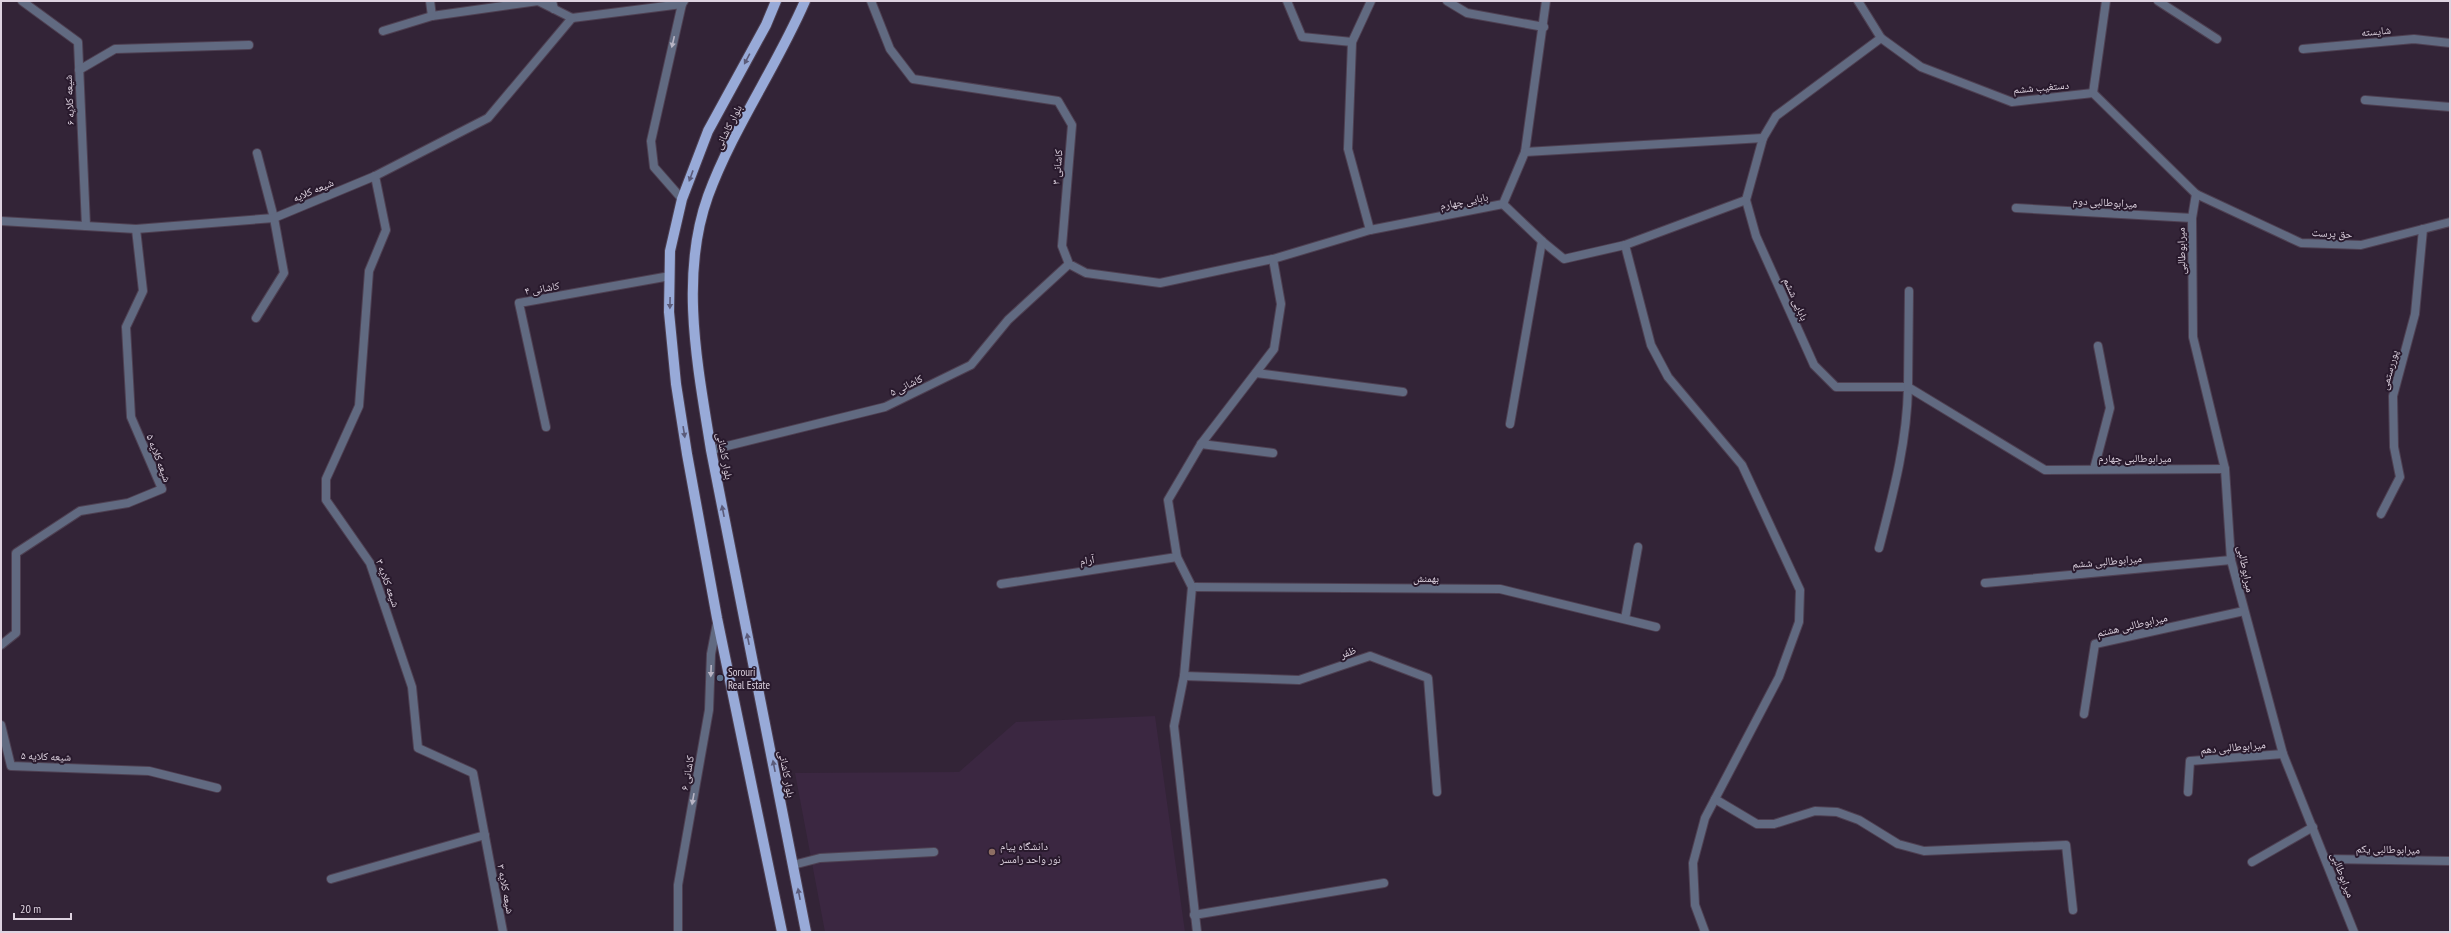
<svg xmlns="http://www.w3.org/2000/svg" width="2451" height="933" font-family="'PT Sans Narrow','Noto Naskh Arabic',sans-serif">
	<style>
		.built { fill: #3b2741 }
		.lines { fill: none; stroke-linecap: round; stroke-linejoin: round }
		.service-casing { stroke: #4e4052; stroke-width: 10 }
		.minor-casing { stroke: #4e4052; stroke-width: 10 }
		.primary-casing { stroke: #4e4052; stroke-width: 12 }
		.service { stroke: #616a81; stroke-width: 8 }
		.minor { stroke: #616a81; stroke-width: 8 }
		.primary { stroke: #98aad8; stroke-width: 10 }
		.oneway { fill: #b8b4c4 }
		.oneway2 { fill: #5b5b7a }
		.service-dot { fill: #5c6f8a; stroke: #291a2d; stroke-width: 1.5 }
		.education-dot { fill: #8d6e63; stroke: #291a2d; stroke-width: 1.5 }
		.labels { text-anchor: middle; dominant-baseline: central; stroke-width: 4; stroke-linejoin: round; paint-order: stroke }
		.street-label { font-size: 11px; fill: #ded3e0; stroke: #291a2d }
		.poi-label { font-size: 11px; fill: #ded3e0; stroke: #291a2d; text-anchor: start }
	</style>
	<rect width="100%" height="100%" fill="#332437"/>
	<!-- built -->
	<polygon class="built" points="1155,716 1185,932 825,932 795,773 959,772 1016,722"/>
	<g class="lines">
		<!-- service casing -->
		<g class="service-casing">
			<g id="service">
				<polyline points="552,1 554,9"/>
				<polyline points="682,4 651,141 654,167 682,199"/>
				<polyline points="256,318 284,273 274,218 257,153"/>
				<polyline points="1201,444 1273,453"/>
				<polyline points="2094,469 2110,408 2098,346"/>
				<path d="M1879,548C1893,494 1907,443 1908,387"/>
				<polyline points="1625,619 1638,547"/>
				<polyline points="2188,792 2190,761 2283,754"/>
				<polyline points="2252,862 2313,827"/>
				<polyline points="793,865 820,858 934,852"/>
			</g>
		</g>
		<!-- minor casing -->
		<g class="minor-casing">
			<g id="minor">
				<polyline points="22,1 78,42 86,226"/>
				<polyline points="430,1 432,16 538,1"/>
				<polyline points="538,1 572,18"/>
				<polyline points="871,1 890,49 913,79 1058,101 1072,125 1062,246 1069,264 1086,273 1160,283 1273,259 1370,230 1503,204 1525,152 1546,1"/>
				<polyline points="1287,1 1302,37 1352,42"/>
				<polyline points="1447,1 1467,13 1544,27"/>
				<polyline points="1858,1 1881,38 1921,67 2012,102 2093,93 2196,194 2301,243 2361,245 2450,222"/>
				<polyline points="2158,1 2217,39"/>
				<polyline points="572,18 682,4 684,1"/>
				<polyline points="383,31 432,16"/>
				<polyline points="1881,38 1776,116 1763,138 1746,200 1756,236 1814,365 1836,387 1908,387 2045,470 2225,469"/>
				<polyline points="2303,49 2414,39 2450,43"/>
				<polyline points="79,70 115,49 249,45"/>
				<polyline points="2093,93 2106,1"/>
				<polyline points="2365,100 2450,107"/>
				<polyline points="1525,152 1763,138"/>
				<polyline points="375,176 386,230 369,271 359,406 326,479 326,500 370,563 412,687 418,748 473,773 503,932"/>
				<polyline points="2196,194 2192,218 2193,337 2225,469 2231,560 2283,754 2354,932"/>
				<polyline points="1503,204 1542,241 1564,259 1625,245 1746,200"/>
				<polyline points="2016,208 2192,218"/>
				<polyline points="1,221 136,229 274,218 375,176 488,118 572,18"/>
				<polyline points="1370,230 1348,149 1352,42 1371,1"/>
				<polyline points="1625,245 1651,345 1668,377 1742,465 1800,590 1799,622 1779,677 1705,818 1693,863 1695,905 1705,932"/>
				<polyline points="1256,373 1403,392"/>
				<polyline points="1908,387 1909,291"/>
				<polyline points="1510,424 1542,241"/>
				<polyline points="546,427 519,303 670,276"/>
				<polyline points="711,450 885,407 971,365 1008,320 1069,264"/>
				<polyline points="2381,514 2400,477 2394,447 2393,396 2415,314 2423,229"/>
				<polyline points="1985,583 2231,560"/>
				<polyline points="1001,584 1177,557"/>
				<polyline points="1192,587 1500,589 1656,627"/>
				<polyline points="1,645 16,633 16,553 80,511 128,503 162,489 131,417 126,327 143,291 136,229"/>
				<polyline points="1184,676 1299,680 1370,656 1428,678 1437,792"/>
				<polyline points="2084,714 2095,644 2244,611"/>
				<polyline points="1,725 11,766 149,771 217,788"/>
				<polyline points="1715,799 1757,824 1774,824 1815,811 1837,812 1859,820 1898,844 1924,851 2066,845 2073,910"/>
				<polyline points="2326,859 2450,861"/>
				<polyline points="331,879 485,835"/>
				<polyline points="1194,915 1384,883"/>
				<polyline points="678,932 678,885 709,710 711,654 717,623"/>
				<polyline points="1197,932 1174,726 1184,676 1192,587 1177,557 1168,500 1201,444 1274,349 1281,304 1273,259"/>
			</g>
		</g>
		<!-- primary casing -->
		<g class="primary-casing">
			<g id="primary">
				<polyline points="776,1 766,25 708,131 682,199 670,251 669,312 676,384 687,454 717,618 782,932"/>
				<path d="M805,1C776,68 733,128 708,196C679,277 698,368 711,450L806,932"/>
			</g>
		</g>
		<!-- service -->
		<use href="#service" class="service"/>
		<!-- minor -->
		<use href="#minor" class="minor"/>
		<!-- primary -->
		<use href="#primary" class="primary"/>
	</g>
	<!-- one-way arrows -->
	<defs><path id="oneway-solid" d="M-6-.8H1V-3.2L6.5 0L1 3.2V.8H-6Z"/></defs>
	<g class="oneway">
		<use href="#oneway-solid" transform="translate(673 42) rotate(103)"/>
		<use href="#oneway-solid" transform="translate(711 671) rotate(92)"/>
		<use href="#oneway-solid" transform="translate(693 799) rotate(100)"/>
	</g>
	<g class="oneway2">
		<use href="#oneway-solid" transform="translate(747 59) rotate(118)"/>
		<use href="#oneway-solid" transform="translate(691 176) rotate(110)"/>
		<use href="#oneway-solid" transform="translate(670 303) rotate(91)"/>
		<use href="#oneway-solid" transform="translate(684 432) rotate(81)"/>
		<use href="#oneway-solid" transform="translate(723 511) rotate(-101)"/>
		<use href="#oneway-solid" transform="translate(748 639) rotate(-101)"/>
		<use href="#oneway-solid" transform="translate(774 766) rotate(-101)"/>
		<use href="#oneway-solid" transform="translate(799 894) rotate(-101)"/>
	</g>
	<!-- markers -->
	<circle class="service-dot" cx="720" cy="678" r="4"/>
	<circle class="education-dot" cx="992" cy="852" r="4"/>
	<g class="labels">
		<!-- street labels -->
		<g class="street-label">
			<text transform="translate(2376 31) rotate(-5)">شایسته</text>
			<text transform="translate(2041 87) rotate(-5)">دستغیب ششم</text>
			<text transform="translate(69 100) rotate(-93)">شیعه کلایه ۶</text>
			<text transform="translate(728 127) rotate(-63)">بلوار کاشانی</text>
			<text transform="translate(1057 167) rotate(-85)">کاشانی ۳</text>
			<text transform="translate(313 190) rotate(-23)">شیعه کلایه</text>
			<text transform="translate(1464 201) rotate(-11)">بابایی چهارم</text>
			<text transform="translate(2105 202) rotate(3)">میرابوطالبی دوم</text>
			<text transform="translate(2332 233) rotate(3)">حق پرست</text>
			<text transform="translate(2181 251) rotate(-91)">میرابوطالبی</text>
			<text transform="translate(542 288) rotate(-10)">کاشانی ۴</text>
			<text transform="translate(1796 299) rotate(66)">بابایی ششم</text>
			<text transform="translate(2389 370) rotate(-75)">پوررستمی</text>
			<text transform="translate(906 385) rotate(-26)">کاشانی ۵</text>
			<text transform="translate(725 456) rotate(79)">بلوار کاشانی</text>
			<text transform="translate(159 458) rotate(69)">شیعه کلایه ۵</text>
			<text x="2135" y="458">میرابوطالبی چهارم</text>
			<text transform="translate(1087 560) rotate(-9)">آرام</text>
			<text transform="translate(2107 561) rotate(-5)">میرابوطالبی ششم</text>
			<text transform="translate(2246 569) rotate(79)">میرابوطالبی</text>
			<text x="1426" y="578">بهمنش</text>
			<text transform="translate(388 583) rotate(70)">شیعه کلایه ۳</text>
			<text transform="translate(2132 625) rotate(-13)">میرابوطالبی هشتم</text>
			<text transform="translate(1348 652) rotate(-19)">ظفر</text>
			<text transform="translate(2233 747) rotate(-5)">میرابوطالبی دهم</text>
			<text transform="translate(46 756) rotate(2)">شیعه کلایه ۵</text>
			<text transform="translate(687 773) rotate(-80)">کاشانی ۶</text>
			<text transform="translate(787 774) rotate(79)">بلوار کاشانی</text>
			<text transform="translate(2388 849) rotate(1)">میرابوطالبی یکم</text>
			<text transform="translate(2343 875) rotate(69)">میرابوطالبی</text>
			<text transform="translate(506 889) rotate(79)">شیعه کلایه ۳</text>
		</g>
		<!-- poi labels -->
		<g class="poi-label">
			<text x="728" y="672">Sorouri<tspan x="728" dy="13">Real Estate</tspan></text>
			<text x="1000" y="846">دانشگاه پیام<tspan x="1000" dy="13">نور واحد رامسر</tspan></text>
		</g>
	</g>
	<!-- border -->
	<rect width="2451" height="933" fill="none" stroke="#ded3e0" stroke-width="4"/>
	<!-- scale -->
	<path d="M14 913v6h57v-6" fill="none" stroke="#ded3e0" stroke-width="2"/>
	<text x="20" y="913" font-size="12" fill="#ded3e0" stroke="#291a2d" stroke-width="3" paint-order="stroke">20 m</text>
</svg>
